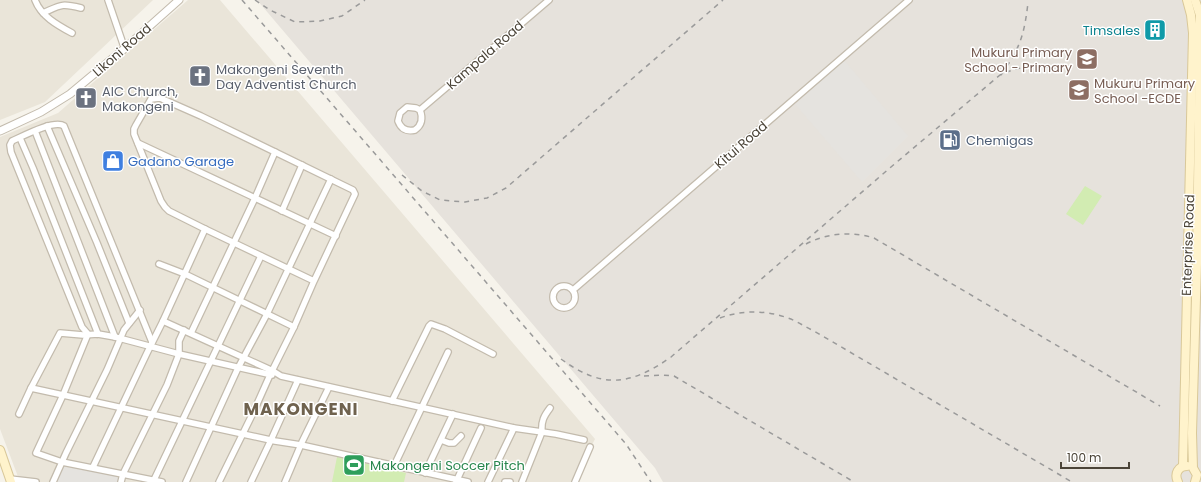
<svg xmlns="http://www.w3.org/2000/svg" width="1201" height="482" font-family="Poppins,sans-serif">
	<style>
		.residential { fill: #eae5d9 }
		.industrial { fill: #e6e2dc }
		.green { fill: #d2ecb2 }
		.parking { fill: #e5e3df }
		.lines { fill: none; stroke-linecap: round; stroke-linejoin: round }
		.minor-casing { stroke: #c3bbad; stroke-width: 8 }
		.tertiary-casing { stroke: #c3bbad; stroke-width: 9 }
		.secondary-casing { stroke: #d9c899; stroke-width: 10 }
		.minor { stroke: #fff; stroke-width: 5.5 }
		.tertiary { stroke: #fff; stroke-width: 7 }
		.secondary { stroke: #fff3cc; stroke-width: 8 }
		.rail { stroke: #9a9a9a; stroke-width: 1.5; stroke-dasharray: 5 5; stroke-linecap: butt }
		.labels { text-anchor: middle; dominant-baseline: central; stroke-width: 3; stroke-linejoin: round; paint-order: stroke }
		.culture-label { font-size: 13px; fill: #0d838f; stroke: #fff; text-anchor: end }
		.street-label { font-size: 13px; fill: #4b4438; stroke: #fff }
		.education-label { font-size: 13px; fill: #785e54; stroke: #fff; text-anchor: end }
		.worship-label { font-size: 13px; fill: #5b616d; stroke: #fff; text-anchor: start }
		.service-label { font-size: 13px; fill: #4e5e75; stroke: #fff; text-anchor: start }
		.shop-label { font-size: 13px; fill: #366cbe; stroke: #fff; text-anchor: start }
		.leisure-label { font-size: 13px; fill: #27864d; stroke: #fff; text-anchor: start }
		.district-label { font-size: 17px; font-weight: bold; letter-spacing: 1px; fill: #6f624e; stroke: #fff }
	</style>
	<rect width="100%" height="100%" fill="#f6f3eb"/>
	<!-- residential -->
	<g class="residential">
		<polygon points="0,0 153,0 45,102 0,120"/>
		<polygon points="188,0 220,0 595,439 573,482 20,482 0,429 0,137 58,113"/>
	</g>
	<!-- industrial -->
	<polygon class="industrial" points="257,0 1201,0 1201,482 663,482 655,468"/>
	<!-- green -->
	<g class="green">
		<polygon points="1085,186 1102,196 1083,225 1066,214"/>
		<polygon points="337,457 406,473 404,482 332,482"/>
	</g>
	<!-- parking -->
	<g class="parking">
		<polygon points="844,60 908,136 862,182 795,104"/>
		<polygon points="63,467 89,468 121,475 117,482 57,482"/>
	</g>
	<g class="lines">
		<!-- minor casing -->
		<g class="minor-casing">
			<g id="minor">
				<path d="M35,0C41,16 57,25 72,33"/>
				<polyline points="108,0 123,44"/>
				<path d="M43,13C61,5 61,3 81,8"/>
				<path d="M407,107L416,108L420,110C423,118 422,125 415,130C407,132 401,129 398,121L400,113Z"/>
				<polyline points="420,110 549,0"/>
				<polyline points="47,126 97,243 129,323"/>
				<polyline points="35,131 115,337"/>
				<polyline points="20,138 33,168 98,334"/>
				<polyline points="138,143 336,236"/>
				<polyline points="282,211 302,165"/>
				<polyline points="159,264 185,274 294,327"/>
				<circle cx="564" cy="297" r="11"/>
				<polyline points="573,290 909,0"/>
				<polyline points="163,321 273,371 281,376 514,428 556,434 584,440"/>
				<polyline points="191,333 255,198 275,152"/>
				<path d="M152,342L64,126C55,119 23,136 12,141L10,145L11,152L82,327L88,334L63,395L36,453L62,462L162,482"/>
				<polyline points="31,388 275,441 301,445 468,482"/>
				<polyline points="392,401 429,326 431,324 445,329 493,354"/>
				<polyline points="287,404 296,408 304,407 317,413"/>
				<polyline points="19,414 31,388 60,333 83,335 98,334 115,337 179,354 272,375"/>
				<polyline points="441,440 449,443 454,443 461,436"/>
				<polyline points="394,466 448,352"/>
				<polyline points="93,467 147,353 163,321 205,229"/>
				<polyline points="425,473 453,414"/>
				<polyline points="10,479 36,482"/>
				<polyline points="53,482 66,453 107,370 124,330 140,310"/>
				<polyline points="121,482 123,474 167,385 179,354 179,341 184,330"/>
				<polyline points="153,482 261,256"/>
				<polyline points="186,482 238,368 267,314 331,179"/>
				<polyline points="219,482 253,413 270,375 294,327 314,281 355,194 353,190 201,116 167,101 160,98 151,99 136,125 134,129 134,134 161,201 165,207 169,211 205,229 314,281"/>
				<polyline points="251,482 271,440 298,380"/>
				<polyline points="285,482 302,442 329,387"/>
				<polyline points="456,482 481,428"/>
				<polyline points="488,482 514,428"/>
				<polyline points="505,482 510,482"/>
				<path d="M522,482L542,432C541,421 544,416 550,408"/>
				<polyline points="575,482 590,447"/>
			</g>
		</g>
		<!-- tertiary casing -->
		<g class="tertiary-casing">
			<polyline id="tertiary" points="0,131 41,112 70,94 124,49 179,0"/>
		</g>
		<!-- secondary casing -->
		<g class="secondary-casing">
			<g id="secondary">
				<polyline points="0,450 11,482"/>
				<polyline points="1183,466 1193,33 1191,15 1187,0"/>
				<path d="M1178,482C1174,474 1178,466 1187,466"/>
				<polyline points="1195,482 1197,475 1193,468 1192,433 1197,264 1200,31 1200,15 1195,0"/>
			</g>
		</g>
		<!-- minor -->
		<use href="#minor" class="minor"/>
		<!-- tertiary -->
		<use href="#tertiary" class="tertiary"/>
		<!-- secondary -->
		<use href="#secondary" class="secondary"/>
		<!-- rail -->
		<g class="rail">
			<polyline points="242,0 626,444 651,482"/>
			<polyline points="255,0 270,10 295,22 320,21 342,16 365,0"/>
			<path d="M1001,75C1020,48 1024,36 1028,3"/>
			<polyline points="402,175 422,191 440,200 465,202 487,198 506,188 723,0"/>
			<path d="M806,244C827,233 852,231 874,238L1160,406"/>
			<path d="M720,318C742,310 766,310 788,318C797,321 805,327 814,331L1072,482"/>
			<path d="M561,359C602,389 630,386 671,357L891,167L1000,75C1020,66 1034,65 1055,68"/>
			<polyline points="644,376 662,375 674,376 854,482"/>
		</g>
	</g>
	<!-- icons -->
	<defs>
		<g id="building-square" transform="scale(1.15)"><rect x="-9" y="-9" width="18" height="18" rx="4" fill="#0f9aa8" stroke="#fff"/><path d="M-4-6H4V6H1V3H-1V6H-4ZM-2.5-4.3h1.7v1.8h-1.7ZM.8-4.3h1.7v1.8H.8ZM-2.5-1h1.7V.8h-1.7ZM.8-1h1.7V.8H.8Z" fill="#fff"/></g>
		<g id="school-square" transform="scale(1.15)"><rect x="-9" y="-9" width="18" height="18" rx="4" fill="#8d6e63" stroke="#fff"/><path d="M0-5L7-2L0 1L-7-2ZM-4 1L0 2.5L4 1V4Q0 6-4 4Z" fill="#fff"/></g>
		<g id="church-square" transform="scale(1.15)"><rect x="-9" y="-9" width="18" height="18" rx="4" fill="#6b7280" stroke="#fff"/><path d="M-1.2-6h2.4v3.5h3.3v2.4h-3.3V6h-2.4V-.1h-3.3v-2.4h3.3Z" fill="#fff"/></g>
		<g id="fuel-square" transform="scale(1.15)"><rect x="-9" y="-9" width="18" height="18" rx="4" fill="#5c6f8a" stroke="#fff"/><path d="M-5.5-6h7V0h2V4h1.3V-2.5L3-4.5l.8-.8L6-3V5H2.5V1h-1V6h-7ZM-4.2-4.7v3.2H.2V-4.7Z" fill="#fff"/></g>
		<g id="shop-square" transform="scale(1.15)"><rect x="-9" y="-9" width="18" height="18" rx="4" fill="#3f7fe0" stroke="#fff"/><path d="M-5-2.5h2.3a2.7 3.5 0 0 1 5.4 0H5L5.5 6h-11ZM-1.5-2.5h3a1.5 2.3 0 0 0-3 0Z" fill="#fff"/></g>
		<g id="stadium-square" transform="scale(1.15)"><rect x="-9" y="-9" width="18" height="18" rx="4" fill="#2e9e5b" stroke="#fff"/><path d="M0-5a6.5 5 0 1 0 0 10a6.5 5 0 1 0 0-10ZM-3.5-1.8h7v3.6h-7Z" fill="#fff"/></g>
	</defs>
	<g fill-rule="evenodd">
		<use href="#building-square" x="1155" y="30"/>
		<use href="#school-square" x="1087" y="59"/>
		<use href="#church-square" x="200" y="76"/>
		<use href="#school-square" x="1079" y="90"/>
		<use href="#church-square" x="86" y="98"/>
		<use href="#fuel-square" x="950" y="140"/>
		<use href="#shop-square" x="113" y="161"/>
		<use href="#stadium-square" x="354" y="465"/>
	</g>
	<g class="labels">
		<!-- culture labels -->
		<g class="culture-label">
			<text x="1140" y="30">Timsales</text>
		</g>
		<!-- street labels -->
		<g class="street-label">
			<text transform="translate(122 50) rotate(-41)">Likoni Road</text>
			<text transform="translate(485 55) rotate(-41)">Kampala Road</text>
			<text transform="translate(741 145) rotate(-41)">Kitui Road</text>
			<text transform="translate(1188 245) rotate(-88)">Enterprise Road</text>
		</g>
		<!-- education labels -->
		<g class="education-label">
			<text x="1072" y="52">Mukuru Primary<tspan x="1072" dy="15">School - Primary</tspan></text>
			<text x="1094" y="83" text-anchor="start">Mukuru Primary<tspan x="1094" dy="15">School -ECDE</tspan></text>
		</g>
		<!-- worship labels -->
		<g class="worship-label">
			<text x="216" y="69">Makongeni Seventh<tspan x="216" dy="15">Day Adventist Church</tspan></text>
			<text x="102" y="91">AIC Church,<tspan x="102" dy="15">Makongeni</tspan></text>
		</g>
		<!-- service labels -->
		<g class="service-label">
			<text x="966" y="140">Chemigas</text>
		</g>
		<!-- shop labels -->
		<g class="shop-label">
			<text x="128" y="161">Gadano Garage</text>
		</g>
		<!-- leisure labels -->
		<g class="leisure-label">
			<text x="370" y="465">Makongeni Soccer Pitch</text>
		</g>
		<!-- district labels -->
		<g class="district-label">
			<text x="301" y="409">MAKONGENI</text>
		</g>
	</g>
	<!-- scale -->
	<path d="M1061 462v6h68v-6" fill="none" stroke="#4b4438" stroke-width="2"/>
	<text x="1067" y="462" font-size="12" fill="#4b4438" stroke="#ffffff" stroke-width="3" paint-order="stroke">100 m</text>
</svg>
